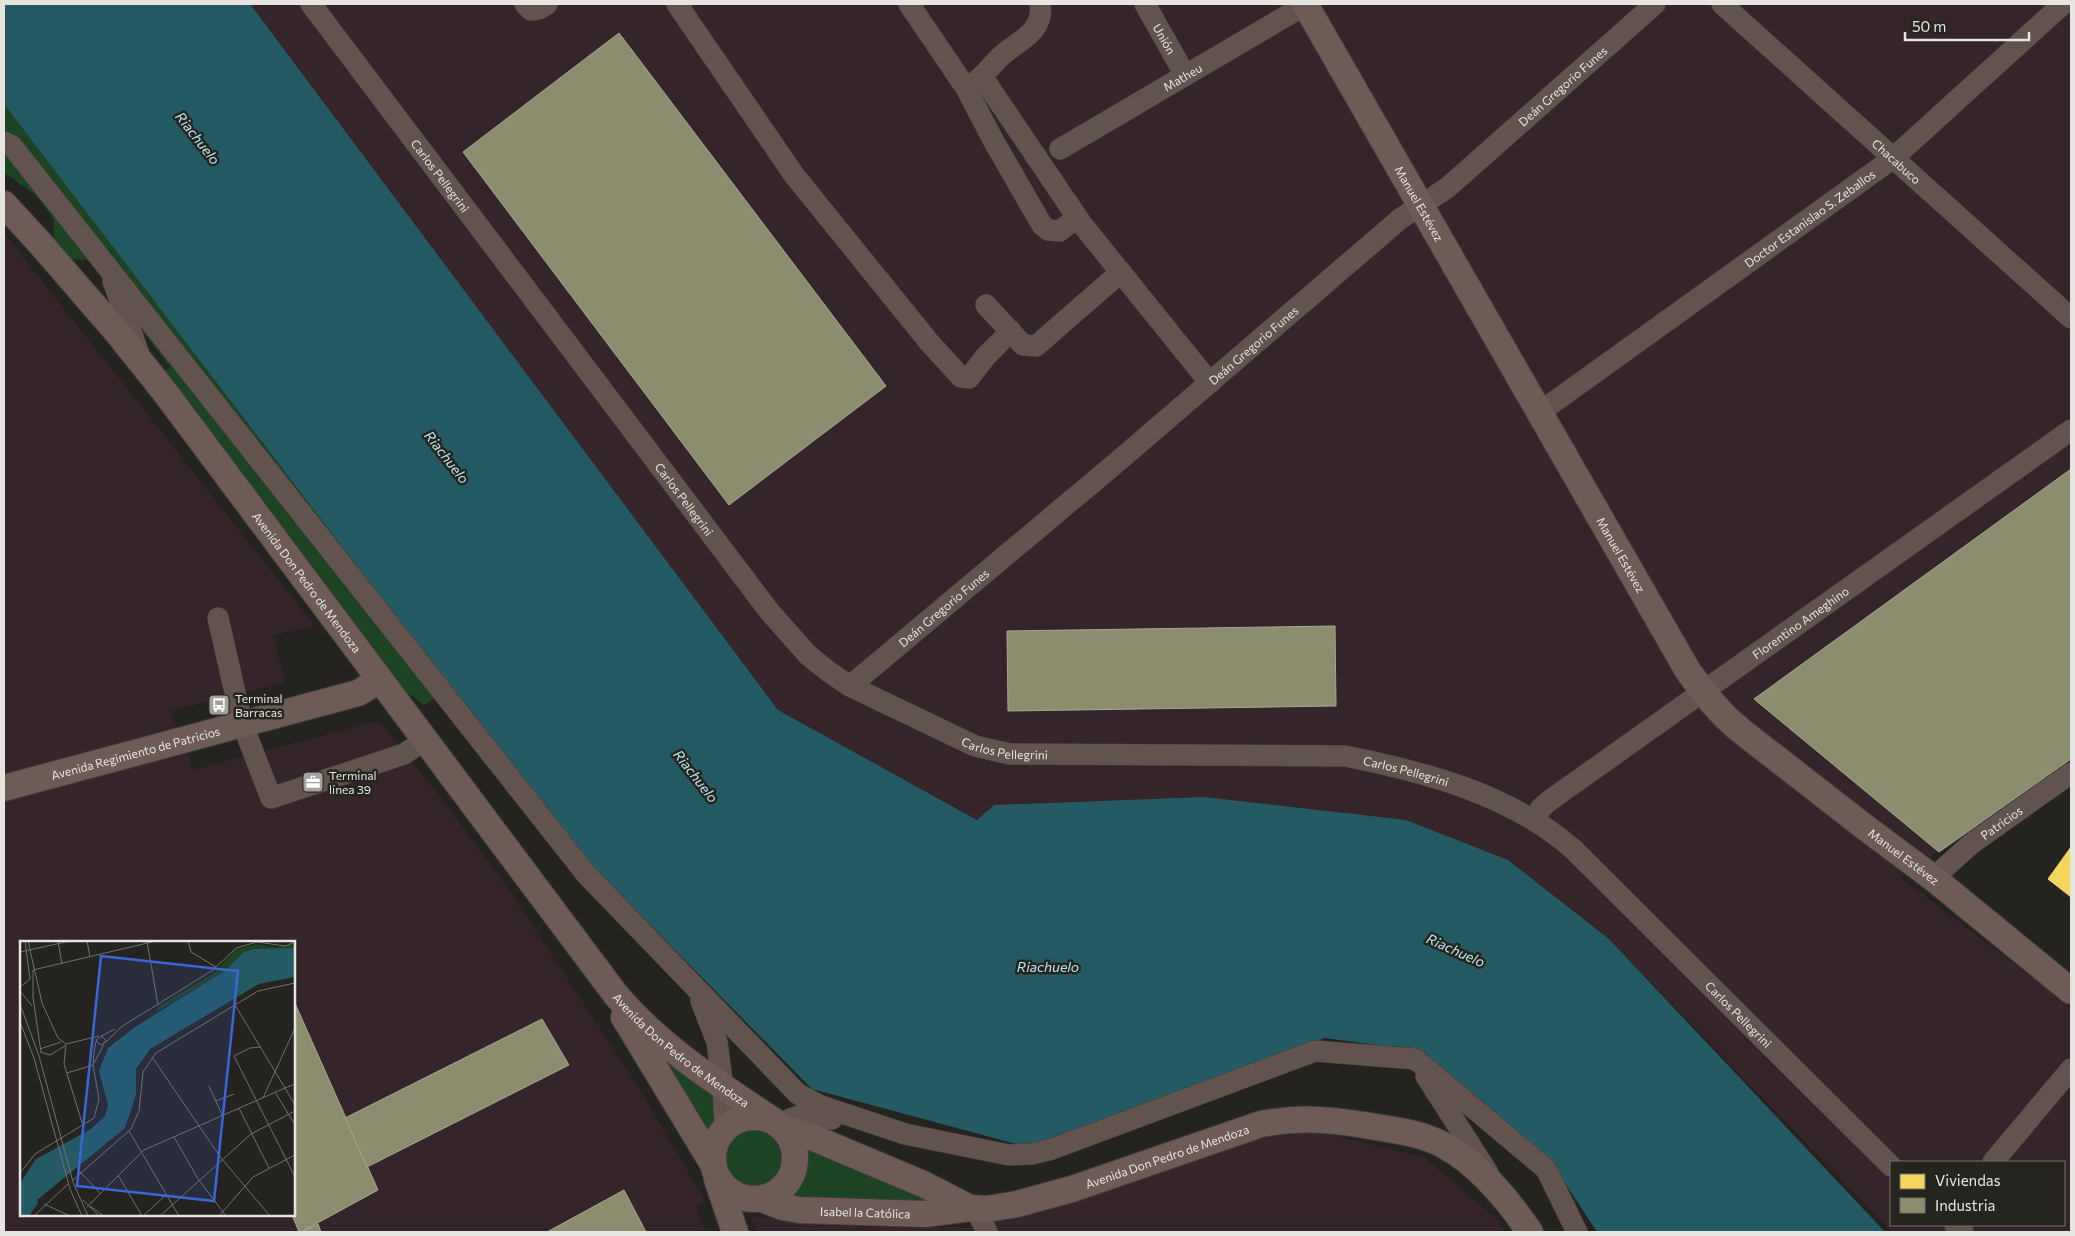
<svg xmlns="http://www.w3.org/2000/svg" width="2075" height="1236" font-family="Commissioner,sans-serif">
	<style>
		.industrial { fill: #35252a; fill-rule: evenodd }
		.green { fill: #1c4423 }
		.water { fill: #235a64 }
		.homes { fill: #f6d55c; stroke: #f1da84 }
		.industry { fill: #8c8c6e; stroke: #a7a790 }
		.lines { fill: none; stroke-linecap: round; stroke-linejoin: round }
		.minor-casing { stroke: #3f3e3c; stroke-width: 22 }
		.major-casing { stroke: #3f3e3c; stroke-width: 28 }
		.minor { stroke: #63534e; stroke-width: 21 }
		.major { stroke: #6e5b55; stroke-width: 26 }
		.labels { text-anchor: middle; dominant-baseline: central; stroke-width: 5; stroke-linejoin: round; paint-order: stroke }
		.street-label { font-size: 12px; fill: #e6e5e1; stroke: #26241f }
		.poi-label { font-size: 12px; fill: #e6e5e1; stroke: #26241f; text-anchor: start }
		.water-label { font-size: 14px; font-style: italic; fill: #b6e9f5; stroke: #26241f }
		.inset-road { fill: none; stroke: #72716d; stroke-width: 1 }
		.view { fill: #3b65d9; fill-opacity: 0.15; stroke: #3b65d9; stroke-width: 2.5 }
		.inset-edge { fill: none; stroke: #e6e5e1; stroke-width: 2.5 }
	</style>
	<rect width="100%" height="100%" fill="#252320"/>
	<!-- industrial -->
	<g class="industrial">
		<path d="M250,4H2071V758L1900,878L2071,1007V1232H1892L1609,939L1508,860L1406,820H978L778,710ZM1891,1162H2064V1225H1891Z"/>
		<path d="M4,233L315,626L273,635L285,683L170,711L193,770L374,722L382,725L438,794L505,884L636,1083L705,1201L696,1206L705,1232H4ZM21,942H294V1215H21Z"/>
		<polygon points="1260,1117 1425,1158 1496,1218 1506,1232 758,1232 751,1217 968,1228"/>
	</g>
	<!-- green -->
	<g class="green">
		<polygon points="4,104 7,106 450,688 424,705 398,685 163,373 170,367 88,260 72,259 53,241 54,220 35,194 4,173"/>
		<polygon points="636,1029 748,1112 720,1123 709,1148"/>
		<circle cx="754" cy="1158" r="32"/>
		<path d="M796,1139L943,1203L777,1197C802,1177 804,1170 796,1139Z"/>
	</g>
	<!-- water -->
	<polygon class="water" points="4,4 250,4 778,710 977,820 994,805 1204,797 1406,820 1508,860 1609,939 1885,1232 1597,1232 1550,1160 1421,1051 1325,1038 1027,1147 812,1089 596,870 450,688 4,104"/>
	<!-- homes -->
	<polygon class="homes" points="2071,847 2071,897 2048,879"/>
	<!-- industry -->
	<g class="industry">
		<polygon points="619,33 886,386 729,505 463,152"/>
		<polygon points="2071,469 2071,759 1939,852 1754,699"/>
		<polygon points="1335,626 1336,706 1008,711 1007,631"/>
		<polygon points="294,1001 378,1190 301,1232 299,1232 292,1215 294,1215"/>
		<polygon points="542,1019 569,1065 367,1167 345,1118"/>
		<polygon points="624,1190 646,1232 547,1232"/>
		<polygon points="318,1224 321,1232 301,1232"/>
	</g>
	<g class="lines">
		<!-- minor casing -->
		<g class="minor-casing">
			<g id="minor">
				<path id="s1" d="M311,4L769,611L808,655L829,672L850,686L975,746L1010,754L1345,756C1425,772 1510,794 1573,849L1891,1166"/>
				<polyline points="525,4 531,10 539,9 547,4"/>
				<polyline points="677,4 794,175 929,342 961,377 969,378 986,356 1011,331"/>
				<polyline points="909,4 966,88 993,140 1042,225 1048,230 1060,231 1077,217"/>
				<path id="s2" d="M1145,4L1185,75"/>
				<path id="s3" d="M1722,4L2071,318"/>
				<polyline points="983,78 1081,223 1210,383"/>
				<path d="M971,85C984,77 989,68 999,58C1016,41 1045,33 1040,4"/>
				<polyline points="4,142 12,146 586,874 798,1094 821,1106 905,1134 1009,1155 1032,1154 1052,1149 1315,1051 1415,1059 1546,1169 1577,1232"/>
				<path id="s4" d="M1060,149L1305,5"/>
				<polyline points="113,281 139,354"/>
				<polyline points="986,305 1023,345 1036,346 1121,272"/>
				<path id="s5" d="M1540,412L1892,159L2063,4"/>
				<polyline points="218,618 242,723 271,798 404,754 426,739"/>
				<path id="s6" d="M850,686L1116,463L1400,219L1447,188L1655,4"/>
				<path id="s7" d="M1534,819L1541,808L1549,801L2071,430"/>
				<path id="s8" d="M1933,878L1971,844L2071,773"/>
				<polyline points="701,1001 717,1042 723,1087 725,1128"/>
				<polyline points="1426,1076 1488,1173"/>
				<polyline points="778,1124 801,1115 832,1119"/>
				<polyline points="1993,1162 2071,1069"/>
				<polyline points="976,1209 987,1232"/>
				<polyline points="1955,1225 1963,1232"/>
			</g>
		</g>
		<!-- major casing -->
		<g class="major-casing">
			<g id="major">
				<path id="s9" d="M1305,4L1688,671C1704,693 1719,713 1740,730L1866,828L1933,878L2071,991"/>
				<path id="s10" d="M4,204L39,242L116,331L164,391L616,995C659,1046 718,1084 774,1121"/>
				<path id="s11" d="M4,788L358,693L380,680"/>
				<polyline points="624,1017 713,1164"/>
				<circle cx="754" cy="1158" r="41"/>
				<path id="s12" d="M782,1127L809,1136L923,1184L970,1208L987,1209L1017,1204L1072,1189L1261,1124C1300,1117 1325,1119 1364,1125C1391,1130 1421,1132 1445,1146C1480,1165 1508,1200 1530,1232"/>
				<polyline points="717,1179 735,1232"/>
				<path id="s13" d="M762,1199L783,1207L800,1210L925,1214L970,1208"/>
			</g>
		</g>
		<!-- minor -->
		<use href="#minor" class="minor"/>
		<!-- major -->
		<use href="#major" class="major"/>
	</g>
	<!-- icons -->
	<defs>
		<g id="bus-square" transform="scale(1.125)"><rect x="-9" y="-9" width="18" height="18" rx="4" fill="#a2a19d" stroke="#26241f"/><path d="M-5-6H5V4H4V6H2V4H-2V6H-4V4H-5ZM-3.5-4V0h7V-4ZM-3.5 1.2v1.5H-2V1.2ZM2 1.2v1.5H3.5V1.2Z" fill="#fff"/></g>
		<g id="office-square" transform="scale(1.125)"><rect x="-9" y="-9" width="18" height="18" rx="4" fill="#a2a19d" stroke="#26241f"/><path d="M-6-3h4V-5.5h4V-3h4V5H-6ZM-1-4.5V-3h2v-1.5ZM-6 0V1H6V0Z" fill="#fff"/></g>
	</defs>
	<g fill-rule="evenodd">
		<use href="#bus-square" x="219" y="705"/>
		<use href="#office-square" x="313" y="782"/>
	</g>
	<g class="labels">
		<!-- street labels -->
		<g class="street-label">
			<text stroke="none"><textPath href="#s2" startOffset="40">Unión</textPath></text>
			<text stroke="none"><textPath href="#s4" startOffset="142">Matheu</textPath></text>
			<text stroke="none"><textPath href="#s6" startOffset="932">Deán Gregorio Funes</textPath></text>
			<text stroke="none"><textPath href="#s3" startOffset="235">Chacabuco</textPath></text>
			<text stroke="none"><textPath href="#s1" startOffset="215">Carlos Pellegrini</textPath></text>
			<text stroke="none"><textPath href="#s9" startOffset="230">Manuel Estévez</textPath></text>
			<text stroke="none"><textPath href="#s5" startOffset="332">Doctor Estanislao S. Zeballos</textPath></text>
			<text stroke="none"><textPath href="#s6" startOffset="528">Deán Gregorio Funes</textPath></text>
			<text stroke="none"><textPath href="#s1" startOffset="620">Carlos Pellegrini</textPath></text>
			<text stroke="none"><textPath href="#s9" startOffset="635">Manuel Estévez</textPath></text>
			<text stroke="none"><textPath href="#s10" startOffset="485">Avenida Don Pedro de Mendoza</textPath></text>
			<text stroke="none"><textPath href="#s6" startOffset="122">Deán Gregorio Funes</textPath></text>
			<text stroke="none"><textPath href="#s7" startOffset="332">Florentino Ameghino</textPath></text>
			<text stroke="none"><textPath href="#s1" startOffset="1040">Carlos Pellegrini</textPath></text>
			<text stroke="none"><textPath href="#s11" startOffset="136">Avenida Regimiento de Patricios</textPath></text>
			<text stroke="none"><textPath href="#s1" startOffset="1444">Carlos Pellegrini</textPath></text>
			<text stroke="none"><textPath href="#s8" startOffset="88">Patricios</textPath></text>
			<text stroke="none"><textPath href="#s9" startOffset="1055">Manuel Estévez</textPath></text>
			<text stroke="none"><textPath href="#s1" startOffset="1864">Carlos Pellegrini</textPath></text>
			<text stroke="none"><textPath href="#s10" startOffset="1086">Avenida Don Pedro de Mendoza</textPath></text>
			<text stroke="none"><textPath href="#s12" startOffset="410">Avenida Don Pedro de Mendoza</textPath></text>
			<text stroke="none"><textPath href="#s13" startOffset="105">Isabel la Católica</textPath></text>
		</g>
		<!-- poi labels -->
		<g class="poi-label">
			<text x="235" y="698">Terminal<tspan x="235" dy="14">Barracas</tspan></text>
			<text x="329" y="775">Terminal<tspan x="329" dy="14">línea 39</tspan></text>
		</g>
		<!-- water labels -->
		<g class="water-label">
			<text transform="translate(198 138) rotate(52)">Riachuelo</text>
			<text transform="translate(447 457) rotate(52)">Riachuelo</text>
			<text transform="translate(696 776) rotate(52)">Riachuelo</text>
			<text transform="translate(1456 950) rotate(24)">Riachuelo</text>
			<text x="1048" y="966">Riachuelo</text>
		</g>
	</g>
	<!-- overview -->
	<g transform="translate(20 941)">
		<rect width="275" height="275" fill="#252320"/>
		<path d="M236,3L256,6L274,3L275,7L222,12L206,29L137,71V66L196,31L214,9Z" fill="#1c4423"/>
		<path d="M275,7V36L239,43L130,108L116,128V154L105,187L17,259L18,262L9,275H0V242L16,218L71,188L85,175L88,164L79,130L88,107L115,86L206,29L222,12L233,8Z" fill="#235a64"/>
		<path class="inset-road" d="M8,0L22,62L38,97L46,103M38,0L42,23M67,0L70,16M127,0L138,64M168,0L171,11L196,26M0,11L50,0M13,29L136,0M13,29V56L21,111M0,46L10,38L5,0M0,50L12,65M0,63L19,115L53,241L68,275M215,64L265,147L275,143M0,81L14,117L50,248L62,275M81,95L95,88M85,102L101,86L193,29L216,7L237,1L265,5L275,1M46,103L44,123L63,185M46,103L79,95M241,106L230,107L214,115L275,236M20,108L41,101M20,111L30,114L45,105M132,116L201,217L250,275M73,122L75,104L77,98L82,95L86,100L81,104L76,100M47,132L73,124M189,145L202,174M255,151L275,184M243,157L275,87M196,160L214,153M219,167L249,227M109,190L159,275M154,196L178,238L206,275M60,231L80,252M0,232L15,213L74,177L79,158L73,124L84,103M98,234L122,275M53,239L111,188L119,170L123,131L136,112L238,50L275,42M63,259L79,275M24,263L50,275M70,265L84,275M67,266L124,209L265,147L275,164M14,275L48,243M123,275L146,254M140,275L231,193L275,170M199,275L233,236L275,214"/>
		<path class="view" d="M81,15L218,30L194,260L57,245Z"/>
		<rect width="275" height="275" class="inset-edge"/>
	</g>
	<!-- border -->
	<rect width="2075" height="1236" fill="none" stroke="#e6e5e1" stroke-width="10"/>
	<!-- legend -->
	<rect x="1890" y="1161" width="175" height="65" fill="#26241f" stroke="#73716d"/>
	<rect x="1900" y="1174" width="25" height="15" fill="#f6d55c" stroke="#73716d"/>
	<text x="1935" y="1186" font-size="15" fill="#e6e5e1">Viviendas</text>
	<rect x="1900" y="1198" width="25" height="15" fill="#8c8c6e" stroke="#73716d"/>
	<text x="1935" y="1211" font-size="15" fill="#e6e5e1">Industria</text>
	<!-- scale -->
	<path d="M1905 32v8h124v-8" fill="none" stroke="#e6e5e1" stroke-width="2.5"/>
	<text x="1912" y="32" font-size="15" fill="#e6e5e1" stroke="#26241f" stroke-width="4" paint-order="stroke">50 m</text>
</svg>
